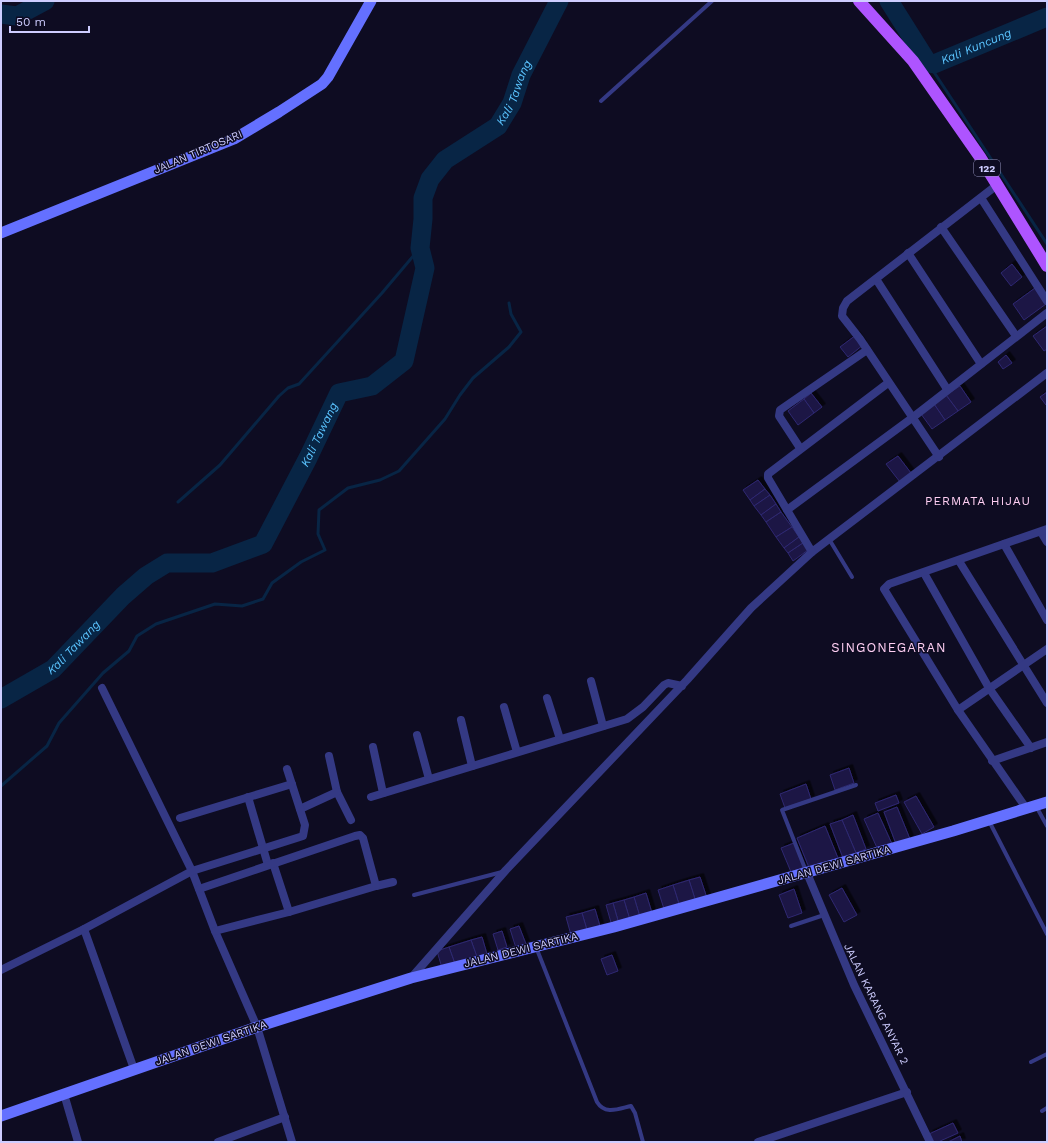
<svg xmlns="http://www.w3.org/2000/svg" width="1048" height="1143" font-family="'Work Sans',sans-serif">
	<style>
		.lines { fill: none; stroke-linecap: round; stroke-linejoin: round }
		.stream { stroke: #082545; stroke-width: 3 }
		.river { stroke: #082545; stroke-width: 19 }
		.building { fill: #1c1744; stroke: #2f2872; filter: url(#shadow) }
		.lane { stroke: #343984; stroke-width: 4 }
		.street { stroke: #343984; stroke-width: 8 }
		.secondary { stroke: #6470ff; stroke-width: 11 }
		.primary { stroke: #ae54ff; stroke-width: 12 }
		.labels { text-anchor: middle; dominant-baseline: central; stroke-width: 3; stroke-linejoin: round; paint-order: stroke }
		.shield { fill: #0e0c22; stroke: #9493bd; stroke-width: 1 }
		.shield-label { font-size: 10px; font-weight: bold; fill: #cecdff }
		.street-label { font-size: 11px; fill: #cecdff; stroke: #0e0c22 }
		.water-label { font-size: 12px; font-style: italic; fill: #5bc4ff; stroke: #0e0c22 }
		.neighbourhood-label { font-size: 12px; letter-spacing: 1px; fill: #ffcff3; stroke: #0e0c22 }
		.quarter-label { font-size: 13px; letter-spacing: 1px; fill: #ffcff3; stroke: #0e0c22 }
	</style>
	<defs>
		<filter id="shadow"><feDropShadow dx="3.5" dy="-3.5" stdDeviation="0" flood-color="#0009"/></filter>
	</defs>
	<rect width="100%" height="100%" fill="#0e0c22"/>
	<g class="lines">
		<!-- stream -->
		<g class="stream">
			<polyline points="928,63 1047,244"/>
			<polyline points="178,502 220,465 279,396 288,388 299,384 382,293 420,248"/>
			<polyline points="1,786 47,746 59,723 103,673 129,651 137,636 156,624 215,604 242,606 263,599 272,583 301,562 325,550 318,534 319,510 348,488 380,480 399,471 445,419 460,395 473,378 509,347 521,332 511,314 509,303"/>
		</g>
		<!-- river -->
		<g class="river">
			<path id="s1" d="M889,1L928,63L934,64L1047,17"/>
			<polyline points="1,14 17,16 45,1"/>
			<path id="s2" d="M1,699L53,669L123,596L146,576L167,563H212L263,544L308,458L339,393L372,386L404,361L425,268L420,248L423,219V198L430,179L445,160L498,126L512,103L521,75L559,1"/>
		</g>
	</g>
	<!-- building -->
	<g class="building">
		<polygon points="1012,264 1022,277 1011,286 1001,273"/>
		<polygon points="1035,288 1046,304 1024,320 1013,304"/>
		<polygon points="1047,326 1047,349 1044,351 1033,336"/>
		<polygon points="856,335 863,345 848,357 840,347"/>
		<polygon points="1006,355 1012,363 1003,369 998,362"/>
		<polygon points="960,386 971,402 958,411 946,395"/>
		<polygon points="1047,392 1047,404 1046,405 1040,397"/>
		<polygon points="811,393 822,407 814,413 804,399"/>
		<polygon points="946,395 958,411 945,420 934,404"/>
		<polygon points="804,399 814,413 798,425 788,411"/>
		<polygon points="934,404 945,420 932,429 921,414"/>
		<polygon points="898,456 911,473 900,482 886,464"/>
		<polygon points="758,480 765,489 750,500 743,490"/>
		<polygon points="765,489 770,495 754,506 750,500"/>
		<polygon points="770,495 776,504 761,515 754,506"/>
		<polygon points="776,504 781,512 766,522 761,515"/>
		<polygon points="781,512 792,527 776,537 766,522"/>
		<polygon points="792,527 799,537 784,548 776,537"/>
		<polygon points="799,537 803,543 788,553 784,548"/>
		<polygon points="803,543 808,550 793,561 788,553"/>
		<polygon points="849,768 854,783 835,790 830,775"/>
		<polygon points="806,784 811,799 785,808 780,794"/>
		<polygon points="896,795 899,803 878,811 875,803"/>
		<polygon points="916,796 934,827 922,834 904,802"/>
		<polygon points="897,807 910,839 896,844 884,812"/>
		<polygon points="878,813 892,844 878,850 864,819"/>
		<polygon points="853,815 866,849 856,853 842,820"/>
		<polygon points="842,820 856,853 843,858 830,824"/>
		<polygon points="825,826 838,858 810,870 797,838"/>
		<polygon points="794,843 804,867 791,872 781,848"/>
		<polygon points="700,877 707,898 696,902 689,880"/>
		<polygon points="689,880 696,902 680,907 673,885"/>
		<polygon points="673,885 680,907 665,912 658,890"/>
		<polygon points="842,888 857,915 844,922 829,895"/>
		<polygon points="794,889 802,913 788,918 779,895"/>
		<polygon points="646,893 652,913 640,917 634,897"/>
		<polygon points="634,897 640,917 630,920 624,900"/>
		<polygon points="624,900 630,920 619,924 613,903"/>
		<polygon points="613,903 619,924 612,926 606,905"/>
		<polygon points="595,909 600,926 587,930 582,913"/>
		<polygon points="582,913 587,930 571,935 566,917"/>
		<polygon points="519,926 526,944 516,948 510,929"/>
		<polygon points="502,931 507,947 498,950 493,934"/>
		<polygon points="482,937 487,954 477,957 471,940"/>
		<polygon points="471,940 477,957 455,964 449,947"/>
		<polygon points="449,947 455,964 442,968 437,951"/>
		<polygon points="612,955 618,971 607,975 601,959"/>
		<polygon points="953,1123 958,1133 938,1142 933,1142 929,1134"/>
		<polygon points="960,1136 962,1142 948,1142"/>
	</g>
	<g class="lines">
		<!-- lane -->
		<g class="lane">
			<polyline points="601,101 712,1"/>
			<polyline points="829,539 852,577"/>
			<polyline points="1036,806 1047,826"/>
			<polyline points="989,821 1047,934"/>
			<polyline points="806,871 782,810 856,785"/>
			<polyline points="414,895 502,872"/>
			<polyline points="791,926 824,915"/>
			<path d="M536,947L597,1102C605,1115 618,1109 631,1106L635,1113L643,1142"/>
			<polyline points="1031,1062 1047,1054"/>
			<polyline points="1042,1111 1047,1108"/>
		</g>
		<!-- street -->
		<g class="street">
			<polyline points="981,198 1047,301"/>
			<polyline points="941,227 1016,336"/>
			<polyline points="908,253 981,364"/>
			<polyline points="876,279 947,389"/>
			<polyline points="888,383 768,474 768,478 812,552 1047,373"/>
			<polyline points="800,448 779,416 780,410 867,350"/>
			<polyline points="939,457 860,339 842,316 843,308 847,301 997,185"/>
			<polyline points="787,510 912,418 1047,313"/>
			<polyline points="1041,532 1047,542"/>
			<polyline points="1004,544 1047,620"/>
			<polyline points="959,561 1047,703"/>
			<polyline points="924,573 989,688 1031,748"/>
			<polyline points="591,681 603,726"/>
			<polyline points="102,688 192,871 215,931 257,1027 292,1142"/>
			<polyline points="547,698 560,739"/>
			<polyline points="504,707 517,752"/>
			<polyline points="958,710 1047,649"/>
			<polyline points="461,720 472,766"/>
			<polyline points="417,735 429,779"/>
			<polyline points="373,747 383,793"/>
			<polyline points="329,756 337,792 351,820"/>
			<polyline points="992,761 1047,742"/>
			<polyline points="248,797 268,865"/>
			<polyline points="371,797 627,719 643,707 664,685 668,683 682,686"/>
			<polyline points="1026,808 958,710 884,589 889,584 1047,529"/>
			<polyline points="300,809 337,792"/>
			<polyline points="180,818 292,784"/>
			<polyline points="273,863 289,912"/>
			<polyline points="807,873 854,985 930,1142"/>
			<polyline points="376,886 393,882"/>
			<polyline points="199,889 355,836 360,835 363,838 376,886 289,912 215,931"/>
			<polyline points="84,929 134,1069"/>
			<polyline points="1,970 84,929 192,871 303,836 305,825 287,769"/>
			<polyline points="411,978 506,870 687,680 751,608 812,552"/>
			<polyline points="64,1094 78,1142"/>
			<polyline points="218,1142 285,1117"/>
			<polyline points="758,1142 907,1092"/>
		</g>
		<!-- secondary -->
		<g class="secondary">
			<polyline points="1,233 234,139 279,112 322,84 328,77 371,1"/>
			<polyline points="1,1116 257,1027 411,978 614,927 953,831 1047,802"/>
		</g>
		<!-- primary -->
		<polyline class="primary" points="859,1 913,61 980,157 1047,266"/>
	</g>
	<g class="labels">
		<!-- shield labels -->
		<rect class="shield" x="974" y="160" width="26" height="16" rx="3"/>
		<g class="shield-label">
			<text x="987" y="168">122</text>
		</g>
		<!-- street labels -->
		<g class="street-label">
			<text transform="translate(198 152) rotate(-23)">JALAN TIRTOSARI</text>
			<text transform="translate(834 865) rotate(-16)">JALAN DEWI SARTIKA</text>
			<text transform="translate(521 950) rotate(-14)">JALAN DEWI SARTIKA</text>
			<text transform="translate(876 1004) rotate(64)">JALAN KARANG ANYAR 2</text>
			<text transform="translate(211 1043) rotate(-19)">JALAN DEWI SARTIKA</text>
		</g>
		<!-- water labels -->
		<g class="water-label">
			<text stroke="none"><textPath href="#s1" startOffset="125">Kali Kuncung</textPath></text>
			<text stroke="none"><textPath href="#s2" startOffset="870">Kali Tawang</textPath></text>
			<text stroke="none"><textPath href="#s2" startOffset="439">Kali Tawang</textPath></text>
			<text stroke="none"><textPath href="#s2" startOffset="90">Kali Tawang</textPath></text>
		</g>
		<!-- neighbourhood labels -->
		<g class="neighbourhood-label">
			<text x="978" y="501">PERMATA HIJAU</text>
		</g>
		<!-- quarter labels -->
		<g class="quarter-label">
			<text x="889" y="647">SINGONEGARAN</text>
		</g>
	</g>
	<!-- border -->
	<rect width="1048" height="1143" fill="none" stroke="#cecdff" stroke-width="4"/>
	<!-- scale -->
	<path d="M10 26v6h79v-6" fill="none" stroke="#cecdff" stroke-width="2"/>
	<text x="16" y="26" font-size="12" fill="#cecdff" stroke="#0e0c22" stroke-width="3" paint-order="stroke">50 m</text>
</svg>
